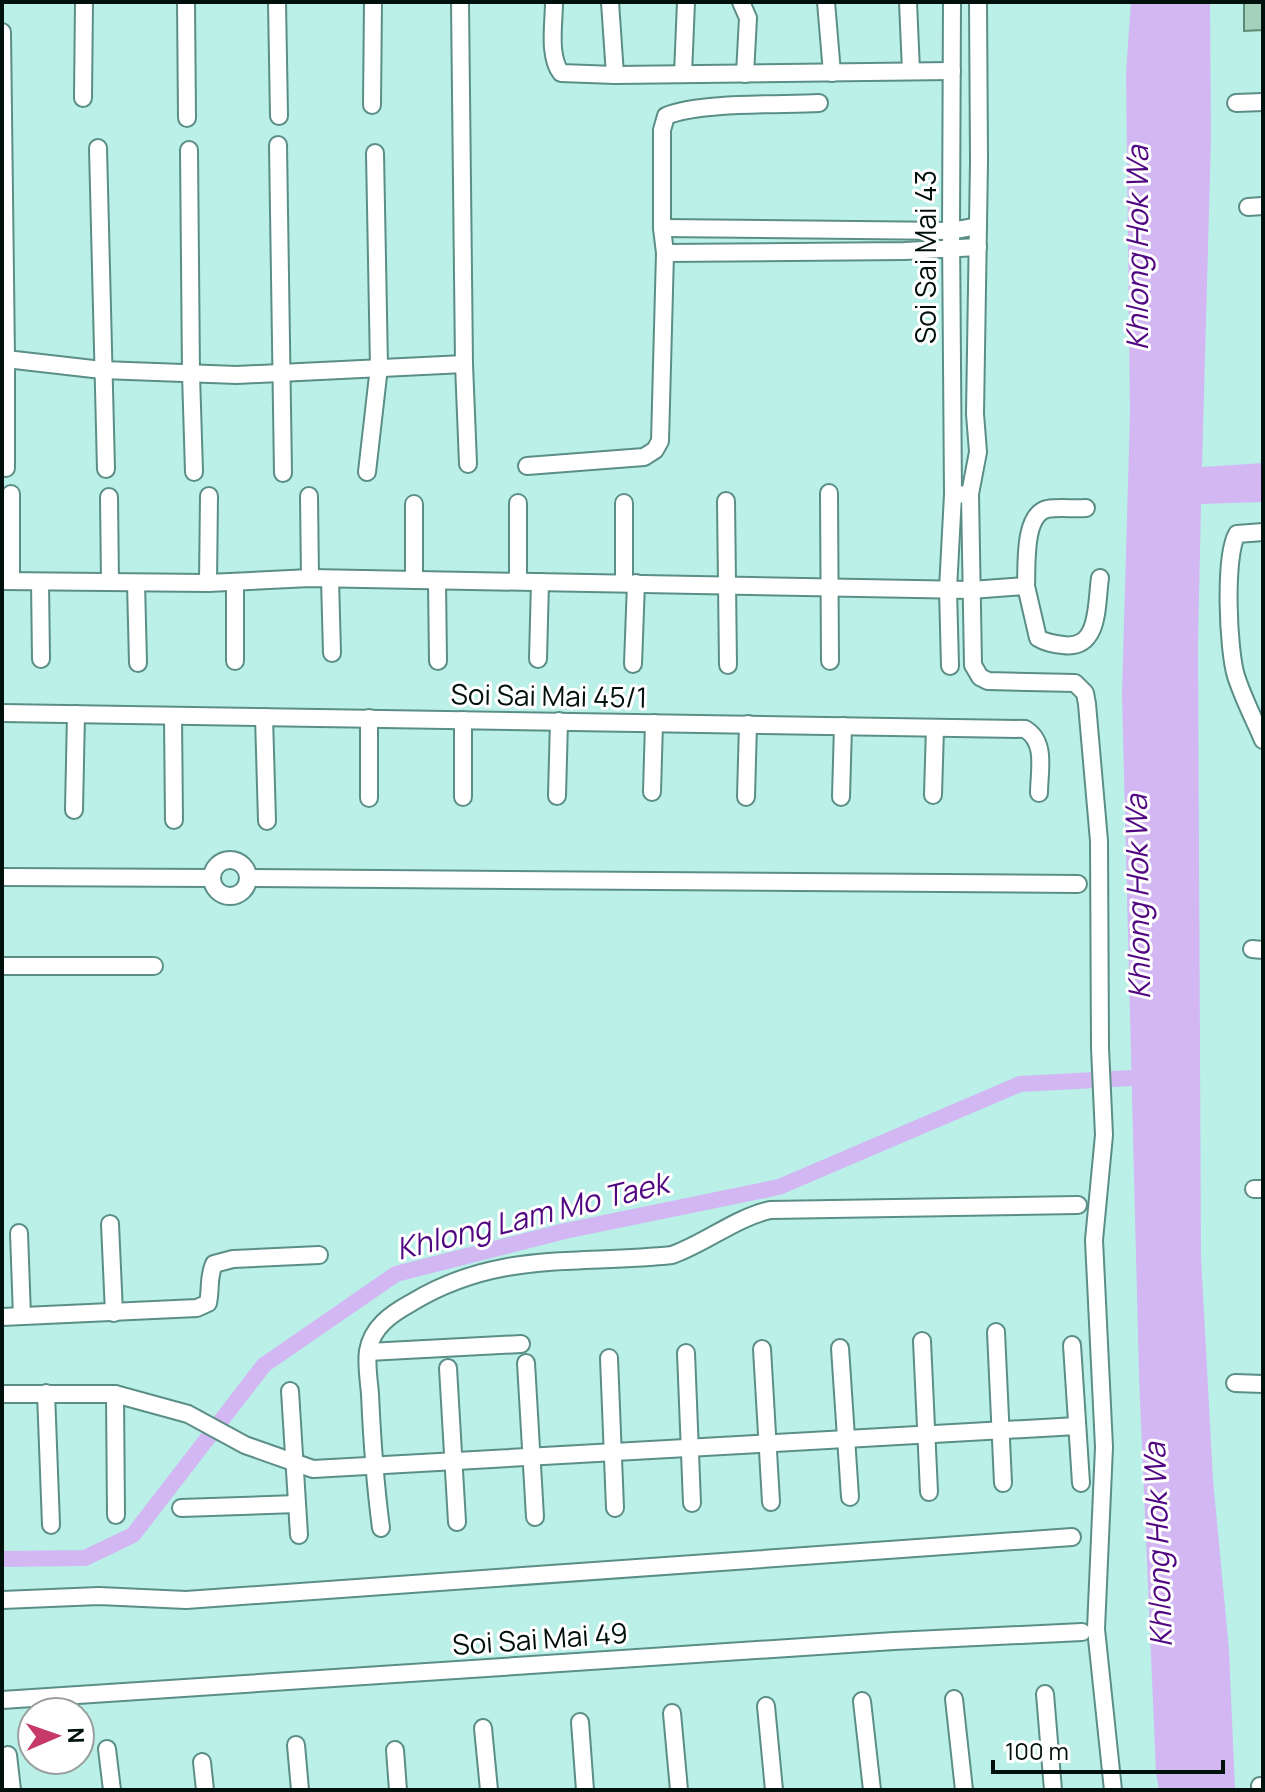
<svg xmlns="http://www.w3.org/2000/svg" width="1265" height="1792" font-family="Manrope,sans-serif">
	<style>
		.water { fill: #d2b7f3 }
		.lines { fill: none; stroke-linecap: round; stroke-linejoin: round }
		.canal { stroke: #d2b7f3; stroke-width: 16 }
		.building { fill: #a4d1bc; stroke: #5e8976; stroke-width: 2 }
		.minor-casing { stroke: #5b8e87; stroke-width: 20 }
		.minor { stroke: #fff; stroke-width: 16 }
		.labels { text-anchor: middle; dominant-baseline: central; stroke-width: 6; stroke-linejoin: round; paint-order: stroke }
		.street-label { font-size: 28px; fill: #00100d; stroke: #fff }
		.water-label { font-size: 30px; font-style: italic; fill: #510781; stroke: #fff }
	</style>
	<rect width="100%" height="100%" fill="#baf0e8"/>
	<!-- water -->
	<polygon class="water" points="1131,2 1210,2 1211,138 1202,467 1263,463 1263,502 1201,504 1198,645 1201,1257 1213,1480 1229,1650 1235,1790 1159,1790 1156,1772 1139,1377 1122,693 1130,413 1126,73"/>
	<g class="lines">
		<!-- canal -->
		<polyline class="canal" points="2,1559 85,1558 133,1535 264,1365 396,1274 565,1231 779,1187 1020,1084 1151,1077"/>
	</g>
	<!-- building -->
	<polygon class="building" points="1244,2 1263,2 1263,30 1244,31"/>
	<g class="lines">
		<!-- minor casing -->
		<g class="minor-casing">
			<g id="minor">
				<polyline points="186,2 187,118"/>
				<polyline points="277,2 279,116"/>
				<polyline points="460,2 464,364 468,464"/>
				<path d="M554,2C554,23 548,56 561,73L615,75L952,71"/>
				<polyline points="610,2 615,75"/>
				<polyline points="741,2 748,18 745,74"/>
				<polyline points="826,2 832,73"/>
				<polyline points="908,2 911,71"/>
				<polyline points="952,2 951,231 953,495 970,494"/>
				<polyline points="978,2 979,161 975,414 978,452 970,494 973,665 980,677 988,681 1075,683 1085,693 1087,704 1099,841 1100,1048 1104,1135 1094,1240 1104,1447 1096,1629 1113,1790"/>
				<polyline points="2,32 6,359 102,370 237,375 464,364"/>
				<polyline points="683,74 686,2"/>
				<polyline points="83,98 84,2"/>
				<polyline points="1236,103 1263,102"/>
				<polyline points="372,105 373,2"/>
				<polyline points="278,145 283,473"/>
				<polyline points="98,148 106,469"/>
				<polyline points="189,150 191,374 194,472"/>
				<polyline points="1248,207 1263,206"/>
				<polyline points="662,228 951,231 978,226"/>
				<polyline points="665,253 905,251 978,247"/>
				<path d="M527,466L644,457L655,450L660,441L665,253L662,228V130L666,116C698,102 780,105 819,103"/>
				<polyline points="6,468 6,359"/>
				<polyline points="367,472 379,367 375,153"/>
				<polyline points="829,493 830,661"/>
				<polyline points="309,496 310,578"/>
				<polyline points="109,497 110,582"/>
				<polyline points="726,501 728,665"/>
				<polyline points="414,504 414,580"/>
				<path d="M1263,532L1237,534C1224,556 1228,650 1236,676C1243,698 1254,719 1263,740"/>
				<polyline points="330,579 332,653"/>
				<path d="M2,581L208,583L310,578L971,590L1026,586L1038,638C1046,643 1054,644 1063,645C1100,650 1096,605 1100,578"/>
				<polyline points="11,581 11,494"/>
				<polyline points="437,581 438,661"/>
				<polyline points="518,581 518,503"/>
				<polyline points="40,582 41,659"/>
				<polyline points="136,583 138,663"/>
				<polyline points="208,583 209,496"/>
				<polyline points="624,583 624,503"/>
				<path d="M1026,586C1027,566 1023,515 1047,509C1059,507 1073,509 1086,508"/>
				<polyline points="538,659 540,582"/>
				<polyline points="235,661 235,582"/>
				<polyline points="633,664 636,583"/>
				<polyline points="950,666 948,589 953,495"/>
				<path d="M2,713L1025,729C1047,742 1039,771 1039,793"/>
				<polyline points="173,716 174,820"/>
				<polyline points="264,717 267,821"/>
				<polyline points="652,792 654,723"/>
				<polyline points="933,795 935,728"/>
				<polyline points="557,796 559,721"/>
				<polyline points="463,797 463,720"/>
				<polyline points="746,797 748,724"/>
				<polyline points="841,797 843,726"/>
				<polyline points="369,798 369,718"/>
				<polyline points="74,810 76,714"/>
				<circle cx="230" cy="878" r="18"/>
				<polyline points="2,877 211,878"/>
				<polyline points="248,878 1078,884"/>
				<polyline points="1252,949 1263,950"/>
				<polyline points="2,966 154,966"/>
				<polyline points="1254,1189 1263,1189"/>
				<polyline points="110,1224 114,1313"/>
				<polyline points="19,1233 22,1316"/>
				<path d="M2,1317L197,1308L208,1303C211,1289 208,1277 214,1264L233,1259L319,1255"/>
				<polyline points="996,1332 1003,1483"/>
				<polyline points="922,1341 929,1492"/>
				<polyline points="1072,1345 1081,1483"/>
				<polyline points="840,1348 850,1497"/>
				<polyline points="762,1349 771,1502"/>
				<polyline points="368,1352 521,1344"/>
				<polyline points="686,1353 692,1503"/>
				<polyline points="609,1358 615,1508"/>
				<polyline points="526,1363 535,1517"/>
				<polyline points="448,1368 457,1522"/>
				<polyline points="1235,1383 1263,1384"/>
				<polyline points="290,1391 299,1535"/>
				<polyline points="46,1393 51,1525"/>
				<polyline points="2,1394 115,1394 188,1414 245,1445 313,1469 1077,1426"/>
				<polyline points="115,1394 116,1515"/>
				<polyline points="181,1508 297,1504"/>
				<path d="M381,1528C375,1483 372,1439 370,1394C369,1381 366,1365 368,1351C372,1327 391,1314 411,1303C498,1250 577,1265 672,1255C706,1243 735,1218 770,1210L1078,1205"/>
				<polyline points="2,1600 99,1596 186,1600 1072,1537"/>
				<polyline points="1045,1694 1053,1790"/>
				<polyline points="954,1699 964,1790"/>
				<polyline points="2,1700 894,1641 1082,1632"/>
				<polyline points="862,1701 872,1790"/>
				<polyline points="766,1706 774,1790"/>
				<polyline points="672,1713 679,1790"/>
				<polyline points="580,1722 585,1790"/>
				<polyline points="483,1728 489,1790"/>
				<polyline points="296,1745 300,1790"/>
				<polyline points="107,1749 112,1790"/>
				<polyline points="395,1750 398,1790"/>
				<polyline points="8,1755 12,1790"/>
				<polyline points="202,1762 205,1790"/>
				<polyline points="1260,1786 1262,1790"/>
			</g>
		</g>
		<!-- minor -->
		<use href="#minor" class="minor"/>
	</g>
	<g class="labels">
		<!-- street labels -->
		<g class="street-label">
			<text transform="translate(925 257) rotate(-90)">Soi Sai Mai 43</text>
			<text transform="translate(549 695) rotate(1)">Soi Sai Mai 45/1</text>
			<text transform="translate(540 1638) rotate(-4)">Soi Sai Mai 49</text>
		</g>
		<!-- water labels -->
		<g class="water-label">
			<text transform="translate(1136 248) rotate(-90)">Khlong Hok Wa</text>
			<text transform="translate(1137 897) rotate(-91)">Khlong Hok Wa</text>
			<text transform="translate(532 1215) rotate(-14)">Khlong Lam Mo Taek</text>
			<text transform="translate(1157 1545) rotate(-92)">Khlong Hok Wa</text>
		</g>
	</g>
	<!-- border -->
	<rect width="1265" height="1792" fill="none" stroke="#00100d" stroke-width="8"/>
	<!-- north arrow -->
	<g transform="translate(56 1736) rotate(88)"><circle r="38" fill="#ffffff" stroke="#999f9e" stroke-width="2"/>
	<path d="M0-6L14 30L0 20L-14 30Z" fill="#c63968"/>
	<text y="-12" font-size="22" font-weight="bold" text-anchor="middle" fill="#00100d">N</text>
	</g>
	<!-- scale -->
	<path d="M993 1760v12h230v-12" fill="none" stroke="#00100d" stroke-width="4"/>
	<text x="1005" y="1760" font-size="24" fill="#00100d" stroke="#ffffff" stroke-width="6" paint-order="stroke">100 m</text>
</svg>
